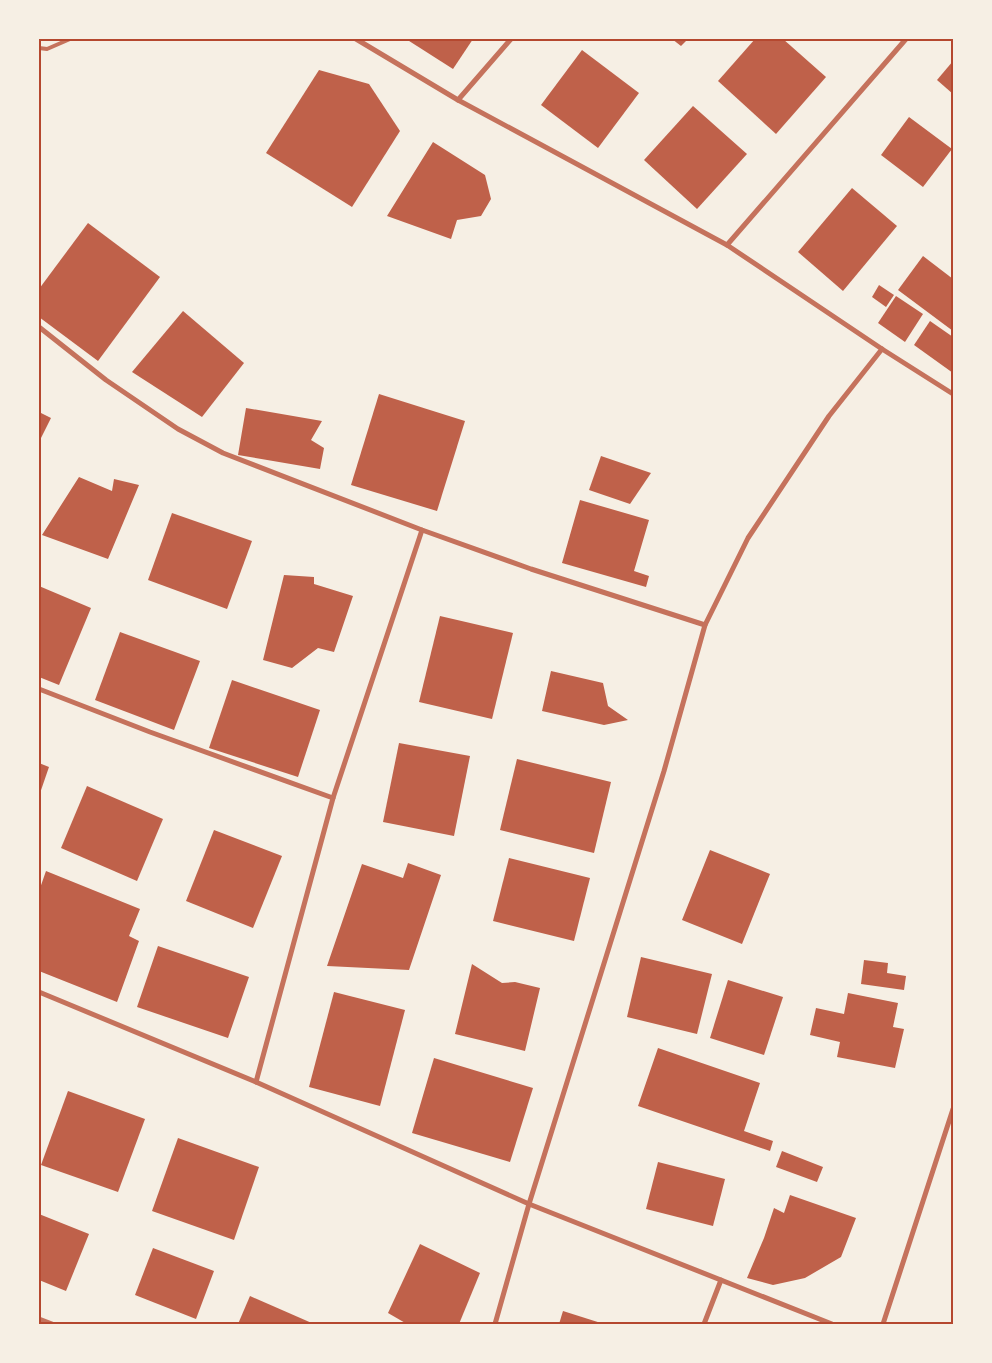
<svg xmlns="http://www.w3.org/2000/svg" width="992" height="1363" font-family="'Roboto Serif',serif">
	<style>
		.building { fill: #bf614a }
		.lines { fill: none; stroke-linecap: round; stroke-linejoin: round }
		.service { stroke: #c5725c; stroke-width: 4 }
		.minor { stroke: #c5725c; stroke-width: 5 }
		.neatline { fill: none; stroke: #b5482f; stroke-width: 2 }
	</style>
	<rect width="100%" height="100%" fill="#f6efe4"/>
	<!-- building -->
	<g class="building">
		<polygon points="406,39 473,39 453,69"/>
		<polygon points="672,39 688,39 681,46"/>
		<polygon points="755,39 783,39 826,77 776,134 718,81"/>
		<polygon points="582,50 639,93 598,148 541,105"/>
		<polygon points="953,61 953,94 937,80"/>
		<polygon points="319,70 369,84 400,131 352,207 266,153"/>
		<polygon points="693,106 747,154 697,209 644,160"/>
		<polygon points="909,117 952,149 923,187 881,155"/>
		<polygon points="433,142 485,175 491,199 481,216 457,220 451,239 387,216"/>
		<polygon points="852,188 897,226 843,291 798,252"/>
		<polygon points="88,223 160,277 98,361 39,317 39,289"/>
		<polygon points="923,256 953,279 953,331 898,290"/>
		<polygon points="879,285 894,295 886,307 872,297"/>
		<polygon points="896,296 923,314 905,342 878,323"/>
		<polygon points="183,311 244,363 202,417 132,372"/>
		<polygon points="930,321 953,337 953,373 914,345"/>
		<polygon points="379,394 465,421 437,511 351,485"/>
		<polygon points="246,408 322,421 311,440 324,448 320,469 238,455"/>
		<polygon points="39,412 51,418 39,442"/>
		<polygon points="601,456 651,473 630,504 589,490"/>
		<polygon points="79,477 112,491 114,479 139,485 108,559 42,535"/>
		<polygon points="580,500 649,520 634,571 649,576 646,587 562,563"/>
		<polygon points="172,513 252,541 227,609 148,580"/>
		<polygon points="284,575 314,577 314,584 353,596 334,652 318,648 292,668 263,660"/>
		<polygon points="39,586 91,608 59,685 39,677"/>
		<polygon points="440,616 513,633 492,719 419,702"/>
		<polygon points="120,632 200,661 174,730 95,700"/>
		<polygon points="551,671 603,683 608,706 628,720 604,725 542,711"/>
		<polygon points="232,680 320,710 298,777 209,748"/>
		<polygon points="399,743 470,756 454,836 383,822"/>
		<polygon points="517,759 611,782 594,853 500,830"/>
		<polygon points="39,763 49,767 39,796"/>
		<polygon points="87,786 163,819 137,881 61,848"/>
		<polygon points="214,830 282,856 253,928 186,901"/>
		<polygon points="710,850 770,874 742,944 682,920"/>
		<polygon points="509,858 590,878 574,941 493,921"/>
		<polygon points="408,863 441,875 409,970 327,966 362,864 403,878"/>
		<polygon points="46,871 140,909 129,936 139,941 117,1002 39,971 39,891"/>
		<polygon points="158,946 249,977 228,1038 137,1007"/>
		<polygon points="641,957 712,974 697,1034 627,1017"/>
		<polygon points="864,960 888,963 887,973 906,976 904,990 861,984"/>
		<polygon points="472,964 502,983 515,982 540,988 525,1051 455,1034"/>
		<polygon points="728,980 783,997 764,1055 710,1038"/>
		<polygon points="334,992 405,1010 380,1106 309,1087"/>
		<polygon points="848,993 898,1003 893,1027 904,1029 895,1068 837,1057 840,1042 810,1035 816,1008 844,1014"/>
		<polygon points="658,1048 760,1083 744,1131 773,1141 770,1151 638,1106"/>
		<polygon points="434,1058 533,1088 510,1162 412,1133"/>
		<polygon points="68,1091 145,1119 118,1192 41,1165"/>
		<polygon points="178,1138 259,1167 234,1240 152,1211"/>
		<polygon points="782,1151 823,1167 817,1182 776,1167"/>
		<polygon points="658,1162 725,1179 713,1226 646,1209"/>
		<polygon points="790,1195 856,1218 841,1257 805,1278 773,1285 747,1278 764,1238 774,1208 784,1213"/>
		<polygon points="39,1214 89,1234 66,1291 39,1280"/>
		<polygon points="420,1244 480,1273 459,1324 407,1324 388,1313"/>
		<polygon points="153,1248 214,1271 196,1319 135,1295"/>
		<polygon points="250,1296 314,1324 238,1324"/>
		<polygon points="563,1311 604,1324 559,1324"/>
	</g>
	<g class="lines">
		<!-- service -->
		<polyline class="service" points="39,48 47,49 70,39"/>
		<!-- minor -->
		<g class="minor">
			<polyline points="356,39 458,100 727,245 882,349 953,394"/>
			<polyline points="458,100 511,39"/>
			<polyline points="727,245 906,39"/>
			<polyline points="39,327 106,380 178,429 223,453 422,530 531,569 705,625"/>
			<polyline points="39,689 150,732 333,798"/>
			<polyline points="39,992 256,1082 529,1204 832,1324"/>
			<polyline points="256,1082 333,798 422,530"/>
			<polyline points="39,1319 52,1324"/>
			<polyline points="495,1324 529,1204 664,771 705,625 748,538 829,416 882,349"/>
			<polyline points="704,1324 721,1280"/>
			<polyline points="883,1324 953,1109"/>
		</g>
	</g>
	<!-- border -->
	<rect width="992" height="1363" fill="none" stroke="#f6efe4" stroke-width="80"/>
	<rect x="40" y="40" width="912" height="1283" class="neatline"/>
</svg>
